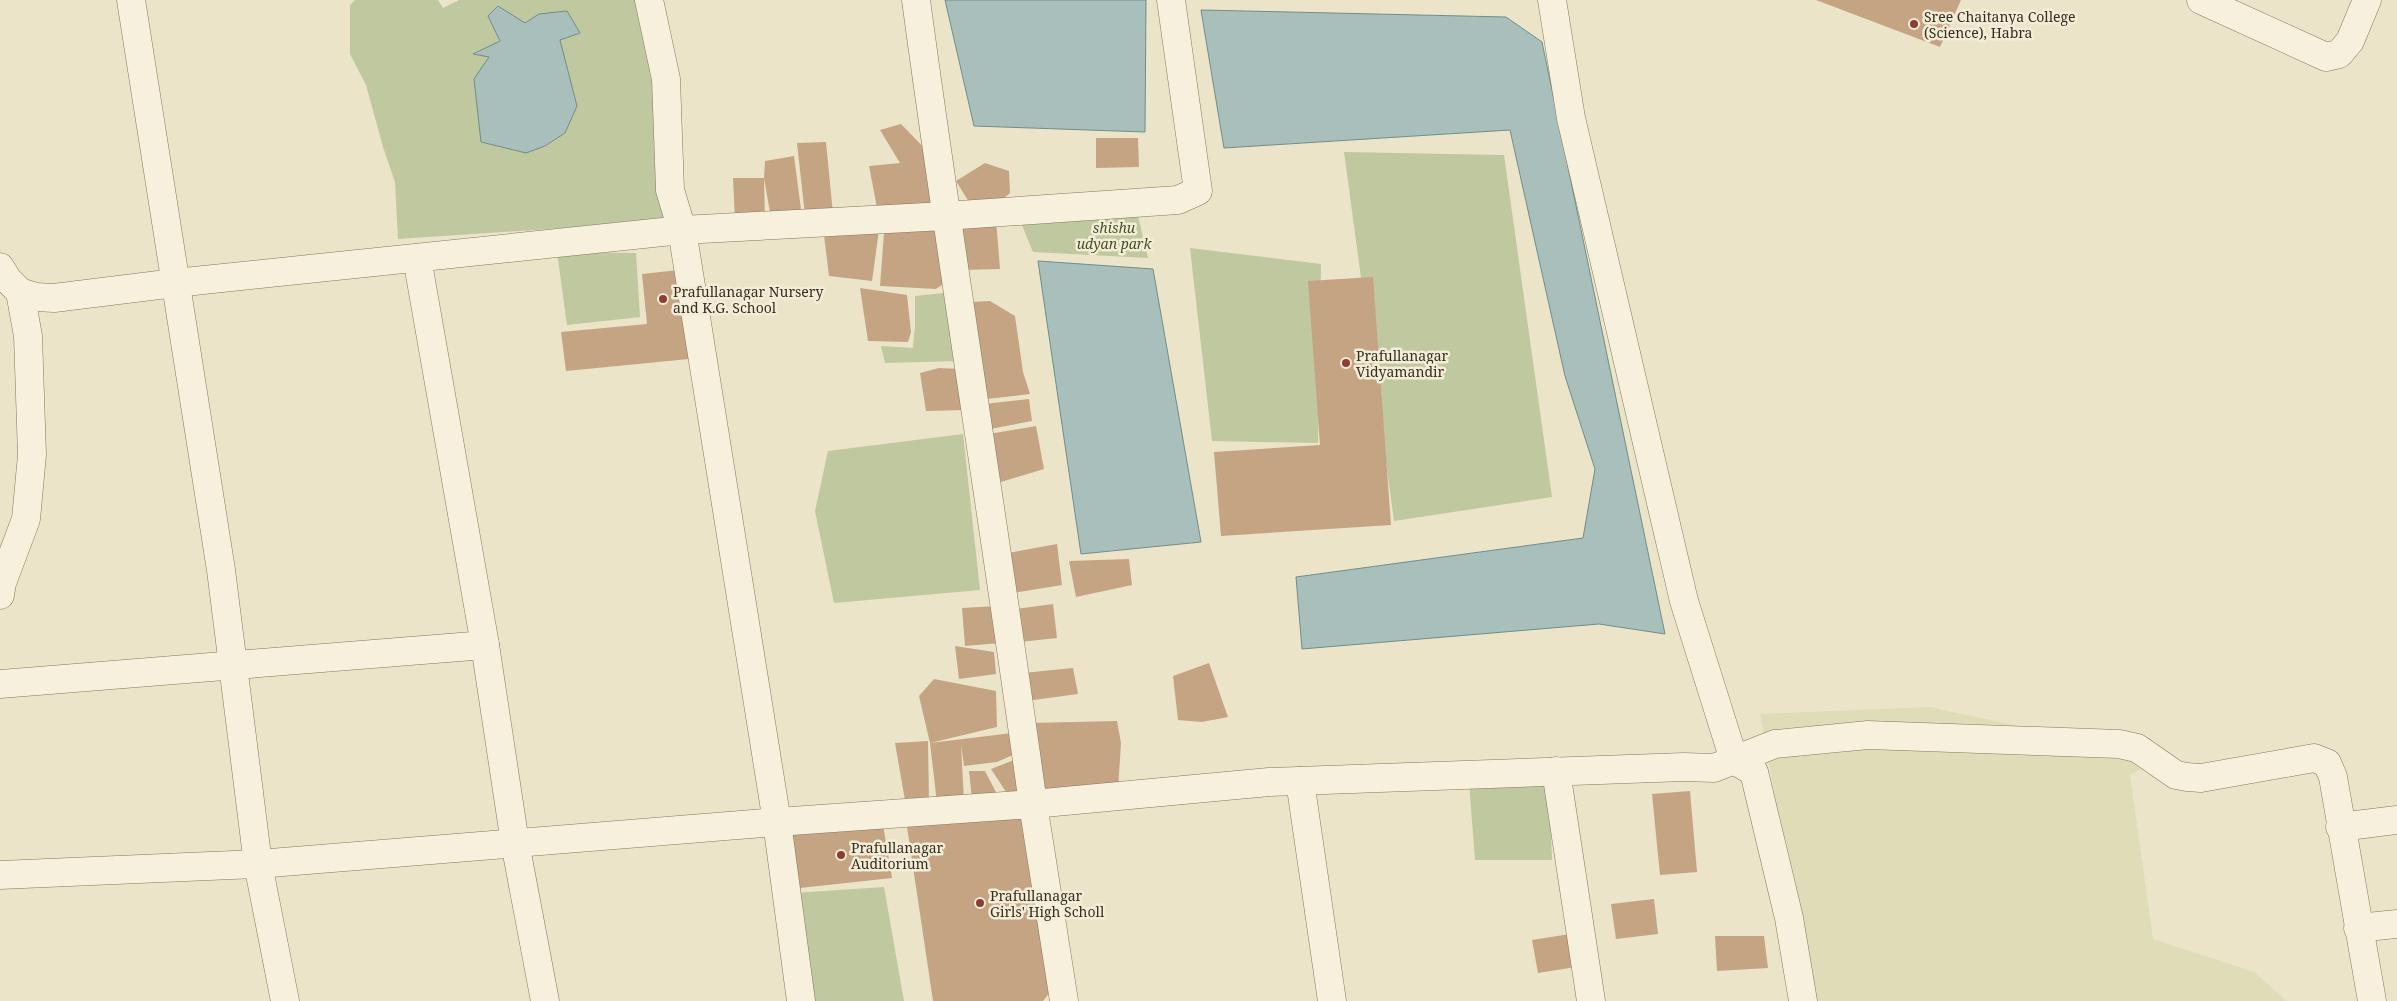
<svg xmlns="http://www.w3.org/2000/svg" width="2397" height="1001" font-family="'Noto Serif',serif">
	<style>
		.farmland { fill: #dfddb7 }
		.green { fill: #bfc89e }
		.water { fill: #a9bfbb; stroke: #718d89 }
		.building { fill: #c5a483 }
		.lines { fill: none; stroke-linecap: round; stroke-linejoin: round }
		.minor-casing { stroke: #85775f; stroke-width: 29 }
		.minor { stroke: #f6f0dc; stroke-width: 28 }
		.poi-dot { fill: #8f3c35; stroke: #f3edd8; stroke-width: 2 }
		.labels { text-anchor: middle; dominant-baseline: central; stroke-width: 5; stroke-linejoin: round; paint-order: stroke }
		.poi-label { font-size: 14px; fill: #372e21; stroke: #f3edd8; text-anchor: start }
		.park-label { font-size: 14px; font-style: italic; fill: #44522a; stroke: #f3edd8 }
	</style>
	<rect width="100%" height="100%" fill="#ebe4c9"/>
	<!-- farmland -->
	<polygon class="farmland" points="1930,707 2162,757 2130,775 2153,939 2254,972 2287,1001 1812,1001 1760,714"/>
	<!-- green -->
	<g class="green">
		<polygon points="355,0 438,0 443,8 459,0 640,0 656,78 670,221 398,239 395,182 383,147 366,85 350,54 350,5"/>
		<polygon points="1344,152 1504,155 1552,497 1394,521"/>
		<polygon points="1016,211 1138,216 1148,258 1033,252"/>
		<polygon points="1190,248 1321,264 1318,443 1212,441"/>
		<polygon points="557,252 636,253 640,317 567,325"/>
		<polygon points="952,292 959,361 885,363 881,346 913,348 915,325 915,296"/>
		<polygon points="963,434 980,590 834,603 815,511 828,451"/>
		<polygon points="1549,781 1552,860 1475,860 1469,782"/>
		<polygon points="884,887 904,1001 810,1001 795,893"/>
	</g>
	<!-- water -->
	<g class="water">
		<polygon points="945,0 1146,0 1145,132 974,126"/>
		<polygon points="498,6 525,23 539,14 567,11 580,33 560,40 577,106 565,133 545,146 526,153 481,142 474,79 489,57 473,54 500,41 488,16"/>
		<polygon points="1201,10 1506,17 1542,42 1665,634 1599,624 1302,649 1296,577 1583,538 1595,469 1565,376 1510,130 1224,148"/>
		<polygon points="1038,261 1153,269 1201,542 1081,554"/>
	</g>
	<!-- building -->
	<g class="building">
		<polygon points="1816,0 1961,0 1940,47"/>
		<polygon points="901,124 930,154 933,210 878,213 869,166 900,163 880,130"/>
		<polygon points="1096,138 1138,138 1139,167 1096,168"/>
		<polygon points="826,142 833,214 805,215 797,143"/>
		<polygon points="794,156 802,217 771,218 764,178 765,219 735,220 733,178 764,178 765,161"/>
		<polygon points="985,163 1009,171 1010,193 1001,201 969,202 956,181"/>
		<polygon points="996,219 1000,269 963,270 955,221"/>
		<polygon points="938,223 949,280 936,289 880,286 884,233 900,226"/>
		<polygon points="823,227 879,230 872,281 829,276"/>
		<polygon points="679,270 689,359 566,371 561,332 647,324 642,274"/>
		<polygon points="1373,277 1391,525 1221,536 1214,452 1320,445 1308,281"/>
		<polygon points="860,288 907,295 911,332 908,342 868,341"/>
		<polygon points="990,301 1015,316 1023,372 1030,394 987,399 970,302"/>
		<polygon points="939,368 961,369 964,410 926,411 920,373"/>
		<polygon points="1029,399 1032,421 990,429 984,404"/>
		<polygon points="1036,426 1044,469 1001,482 989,434"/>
		<polygon points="1057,544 1062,585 1013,593 1008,553"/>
		<polygon points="1129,559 1132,585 1076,597 1069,561"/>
		<polygon points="1053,604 1057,638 1020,642 1016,609"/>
		<polygon points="997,606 1000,643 965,646 962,608"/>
		<polygon points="955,646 994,652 996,674 959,679"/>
		<polygon points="1209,663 1228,717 1202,722 1178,720 1173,676"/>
		<polygon points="1073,668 1078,694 1026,701 1023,673"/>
		<polygon points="934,679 996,691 997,727 930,743 1012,733 1015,754 997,762 964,766 961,744 964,801 937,803 930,743 919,696"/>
		<polygon points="1117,721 1121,743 1118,790 1040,794 1030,723"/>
		<polygon points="928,741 929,801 906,806 895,743"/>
		<polygon points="1019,758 1020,791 1006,792 991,769"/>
		<polygon points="969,771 985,771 999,798 972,799"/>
		<polygon points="1690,791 1697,872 1660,875 1652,794"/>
		<polygon points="1027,812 1055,986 1043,1001 933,1001 906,820"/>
		<polygon points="883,825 892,878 800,888 790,832"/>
		<polygon points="1654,899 1658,934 1616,939 1611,904"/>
		<polygon points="1570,934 1576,967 1538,973 1532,940"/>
		<polygon points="1715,936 1764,936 1768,968 1717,971"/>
	</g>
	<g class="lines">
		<!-- minor casing -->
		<g class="minor-casing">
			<g id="minor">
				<polyline points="131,0 221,570 258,864 285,1001"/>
				<polyline points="649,0 666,79 670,190 682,230 777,822 801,1001"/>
				<path d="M916,0C952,268 996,535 1033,804L1269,782L1684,767L1714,768L1775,744L1868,735L2119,744L2137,748L2176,775L2187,777L2201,778L2314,758L2327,763L2333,777L2372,1001"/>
				<polyline points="1552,0 1571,118 1684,601 1734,760 1754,772 1789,918 1803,1001"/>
				<polyline points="2201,0 2326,57 2339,54 2350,41 2367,0"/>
				<polyline points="417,258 485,645 515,843 545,1001"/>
				<polyline points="0,267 8,280 20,292"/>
				<polyline points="0,595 2,583 26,519 32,455 28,336 20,292 36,297 54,298 175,283 682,230 945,216 1178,200 1198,191 1171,0"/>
				<polyline points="0,684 485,645"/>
				<polyline points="1556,771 1591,1001"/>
				<polyline points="1300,781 1332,1001"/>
				<polyline points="2340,827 2397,820"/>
				<polyline points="0,875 258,864 777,822 1033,804 1064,1001"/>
				<polyline points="2358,928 2397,924"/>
			</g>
		</g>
		<!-- minor -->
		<use href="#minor" class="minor"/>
	</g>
	<!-- markers -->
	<g class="poi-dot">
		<circle cx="1914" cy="24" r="5"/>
		<circle cx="663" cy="299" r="5"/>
		<circle cx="1346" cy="363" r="5"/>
		<circle cx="841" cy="855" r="5"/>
		<circle cx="980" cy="903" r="5"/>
	</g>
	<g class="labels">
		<!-- poi labels -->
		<g class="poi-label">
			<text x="1924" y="16">Sree Chaitanya College<tspan x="1924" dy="16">(Science), Habra</tspan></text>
			<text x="673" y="291">Prafullanagar Nursery<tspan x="673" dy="16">and K.G. School</tspan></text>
			<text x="1356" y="355">Prafullanagar<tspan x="1356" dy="16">Vidyamandir</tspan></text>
			<text x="851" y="847">Prafullanagar<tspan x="851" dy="16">Auditorium</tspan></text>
			<text x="990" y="895">Prafullanagar<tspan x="990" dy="16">Girls' High Scholl</tspan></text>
		</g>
		<!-- park labels -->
		<g class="park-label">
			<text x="1114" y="227">shishu<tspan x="1114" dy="16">udyan park</tspan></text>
		</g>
	</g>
</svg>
